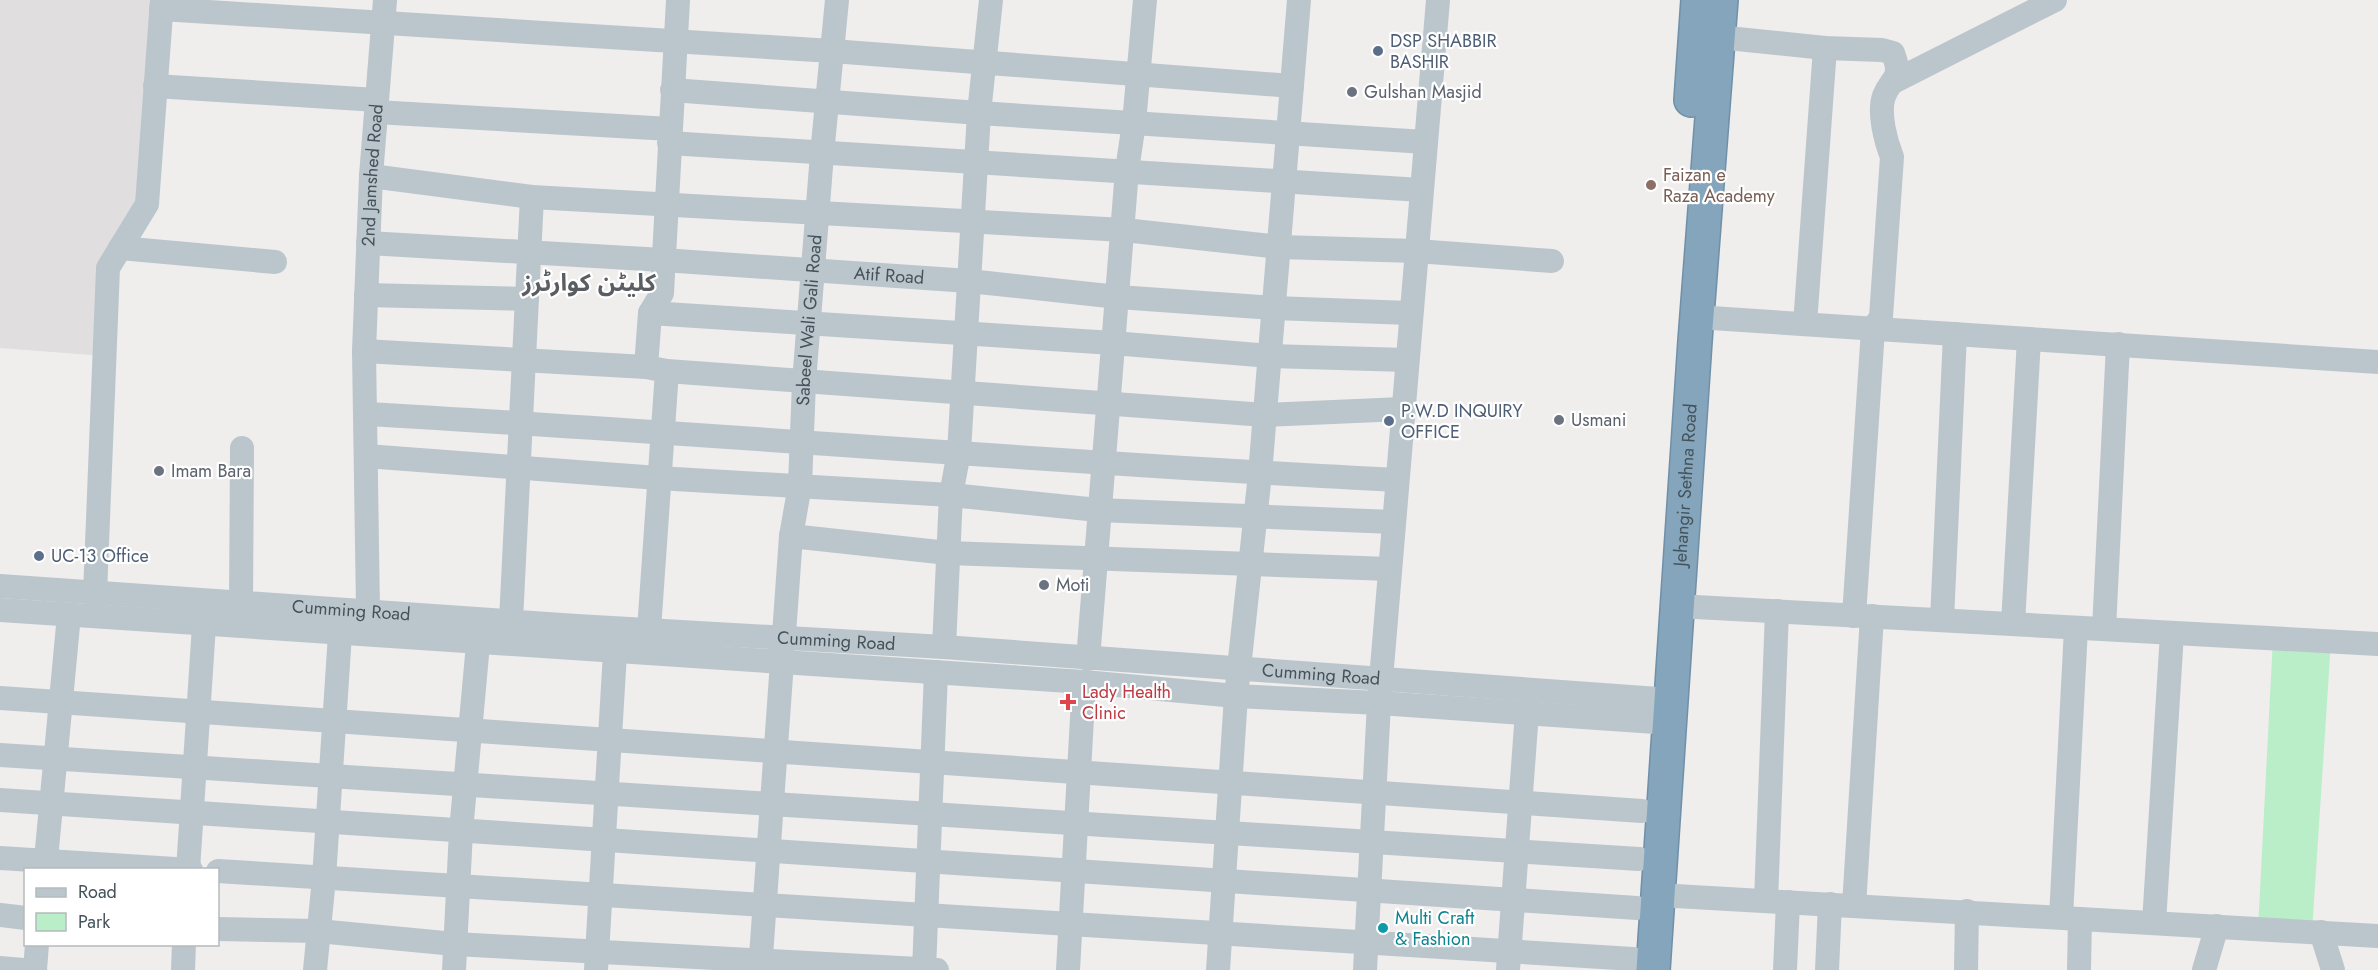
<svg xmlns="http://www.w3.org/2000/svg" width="2378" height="970" font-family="Jost,'Noto Sans Arabic',sans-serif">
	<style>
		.education { fill: #e1dedf }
		.green { fill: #baeec9 }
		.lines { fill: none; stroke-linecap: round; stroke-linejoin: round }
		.highway-casing { stroke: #6f90a8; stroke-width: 36 }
		.minor { stroke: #bbc6cc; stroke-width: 24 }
		.highway { stroke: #84a5bc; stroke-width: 33 }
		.service-dot { fill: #5c6f8a; stroke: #fff; stroke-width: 2 }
		.worship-dot { fill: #6b7280; stroke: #fff; stroke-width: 2 }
		.education-dot { fill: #8d6e63; stroke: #fff; stroke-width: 2 }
		.health-dot { fill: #e0444e; stroke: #fff; stroke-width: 2 }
		.culture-dot { fill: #0f9aa8; stroke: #fff; stroke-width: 2 }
		.labels { text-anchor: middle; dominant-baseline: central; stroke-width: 4.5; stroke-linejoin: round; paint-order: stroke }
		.service-label { font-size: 18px; fill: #4e5e75; stroke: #fff; text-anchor: start }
		.worship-label { font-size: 18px; fill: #5b616d; stroke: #fff; text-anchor: start }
		.street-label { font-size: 18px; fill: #45525a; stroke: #fff }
		.education-label { font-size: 18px; fill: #785e54; stroke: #fff; text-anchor: start }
		.health-label { font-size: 18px; fill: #be3a42; stroke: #fff; text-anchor: start }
		.culture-label { font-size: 18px; fill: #0d838f; stroke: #fff; text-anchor: start }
		.district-label { font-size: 24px; font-weight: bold; fill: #5a5e62; stroke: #fff }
	</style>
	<rect width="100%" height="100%" fill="#f0eded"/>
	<!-- education -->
	<polygon class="education" points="0,0 152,0 136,222 108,268 104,356 0,348"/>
	<!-- green -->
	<polygon class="green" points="2273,638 2331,641 2312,932 2258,929"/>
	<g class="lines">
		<!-- highway casing -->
		<g class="highway-casing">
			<g id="highway">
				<polyline points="1691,100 1698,0"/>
				<path id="s5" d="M1653,970L1695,341L1721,0"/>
			</g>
		</g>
		<!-- minor -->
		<g class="minor">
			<polyline points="161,9 832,51 1292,86"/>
			<path d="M1718,37L1825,48L1882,50L1893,53C1903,80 1892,76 1884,96C1878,113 1886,142 1892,157L1881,317L1873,329L1854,616"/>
			<polyline points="1895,81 2055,0"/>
			<polyline points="155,86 377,100"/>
			<polyline points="672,90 979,113 1425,142"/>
			<polyline points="376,112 670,129"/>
			<polyline points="669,143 1421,190"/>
			<polyline points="371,176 532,197 1124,230 1280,247 1416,251 1552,261"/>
			<path id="s1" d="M368,243L663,260L969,281L1118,297L1274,308L1410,313"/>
			<polyline points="120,248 275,262"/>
			<polyline points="366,295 527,299"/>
			<polyline points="650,313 1113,343 1270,356 1406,360"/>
			<polyline points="1696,317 2378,362"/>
			<polyline points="1805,324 1825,48"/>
			<polyline points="364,351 646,367"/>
			<polyline points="667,371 1265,415 1402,409"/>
			<path d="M366,414C710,433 1053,463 1397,480"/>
			<polyline points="366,456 658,478 951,495 1098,510 1393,522"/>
			<polyline points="791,536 948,553 1390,569"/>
			<path id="s2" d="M0,586L577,626L944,647L1672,700"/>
			<polyline points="95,594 108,268 147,204 162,0"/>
			<polyline points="241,603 242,448"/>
			<polyline points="1677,606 2378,644"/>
			<polyline points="0,610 1084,682 1236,696 1379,703 1670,723"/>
			<path id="s3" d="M368,610L364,351L371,176L385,0"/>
			<polyline points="1942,620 1955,334"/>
			<polyline points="511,621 532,197"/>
			<polyline points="2013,624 2029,339"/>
			<polyline points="2104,629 2118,344"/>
			<polyline points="649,630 667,371 646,367 650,313 662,293 678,0"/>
			<polyline points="944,647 951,495 959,452 979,113 991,0"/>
			<polyline points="1088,659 1127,170 1134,123 1145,0"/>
			<polyline points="0,698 1642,811"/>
			<polyline points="0,755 1639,859"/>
			<polyline points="0,800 1637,908"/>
			<polyline points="0,858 191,870"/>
			<polyline points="45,870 69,615"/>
			<polyline points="188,870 204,625"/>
			<polyline points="218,871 1633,959"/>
			<polyline points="1658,895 2378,936"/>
			<polyline points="1766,901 1777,611"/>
			<polyline points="1854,906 1872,616"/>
			<polyline points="0,915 26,918"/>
			<polyline points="2061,917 2076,628"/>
			<polyline points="2154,923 2172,633"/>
			<polyline points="218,929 318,931 455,944 937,970"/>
			<polyline points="2321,932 2333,970"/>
			<polyline points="0,968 23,970"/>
			<polyline points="35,970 37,944"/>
			<polyline points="183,970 184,944"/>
			<polyline points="315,970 324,878 340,634"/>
			<polyline points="454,970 461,831 478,644"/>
			<polyline points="596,970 615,653"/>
			<path id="s4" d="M760,970L791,536L800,485L804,382L822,154L837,0"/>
			<polyline points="924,970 936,672"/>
			<polyline points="1068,970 1084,682"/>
			<polyline points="1218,970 1236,696 1260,474 1299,0"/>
			<polyline points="1365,970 1379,703 1438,0"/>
			<polyline points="1508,970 1527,712"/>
			<polyline points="1785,970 1788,902"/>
			<polyline points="1827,970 1830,904"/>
			<polyline points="1966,970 1967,911"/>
			<polyline points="2079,970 2080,919"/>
			<polyline points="2204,970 2217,926"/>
		</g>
		<!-- highway -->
		<use href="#highway" class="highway"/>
	</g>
	<!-- markers -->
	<g class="service-dot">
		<circle cx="1378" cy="51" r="6"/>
		<circle cx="1389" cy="421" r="6"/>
		<circle cx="39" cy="556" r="6"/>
	</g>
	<g class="worship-dot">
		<circle cx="1352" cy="92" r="6"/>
		<circle cx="1559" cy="420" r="6"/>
		<circle cx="159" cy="471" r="6"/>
		<circle cx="1044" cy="585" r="6"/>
	</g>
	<circle class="education-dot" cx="1651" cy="185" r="6"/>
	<path class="health-dot" d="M1065 693h6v6h6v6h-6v6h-6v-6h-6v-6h6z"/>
	<circle class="culture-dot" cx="1383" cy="928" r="6"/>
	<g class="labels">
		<!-- service labels -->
		<g class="service-label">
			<text x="1390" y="41">DSP SHABBIR<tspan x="1390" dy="21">BASHIR</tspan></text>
			<text x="1401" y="411">P.W.D INQUIRY<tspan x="1401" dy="21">OFFICE</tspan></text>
			<text x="51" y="556">UC-13 Office</text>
		</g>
		<!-- worship labels -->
		<g class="worship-label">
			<text x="1364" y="92">Gulshan Masjid</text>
			<text x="1571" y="420">Usmani</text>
			<text x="171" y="471">Imam Bara</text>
			<text x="1056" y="585">Moti</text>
		</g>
		<!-- street labels -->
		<g class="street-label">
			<text stroke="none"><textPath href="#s3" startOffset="435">2nd Jamshed Road</textPath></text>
			<text stroke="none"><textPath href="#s1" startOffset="522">Atif Road</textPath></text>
			<text stroke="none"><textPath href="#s4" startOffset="652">Sabeel Wali Gali Road</textPath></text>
			<text stroke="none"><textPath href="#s5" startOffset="486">Jehangir Sethna Road</textPath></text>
			<text stroke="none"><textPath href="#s2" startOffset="352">Cumming Road</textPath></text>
			<text stroke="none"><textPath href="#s2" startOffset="838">Cumming Road</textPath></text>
			<text stroke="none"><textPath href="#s2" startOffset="1324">Cumming Road</textPath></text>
		</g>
		<!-- education labels -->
		<g class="education-label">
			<text x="1663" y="175">Faizan e<tspan x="1663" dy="21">Raza Academy</tspan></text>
		</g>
		<!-- health labels -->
		<g class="health-label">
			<text x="1082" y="692">Lady Health<tspan x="1082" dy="21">Clinic</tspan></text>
		</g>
		<!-- culture labels -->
		<g class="culture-label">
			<text x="1395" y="918">Multi Craft<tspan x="1395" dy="21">&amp; Fashion</tspan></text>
		</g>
		<!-- district labels -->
		<g class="district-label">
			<text x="589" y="282">کلیٹن کوارٹرز</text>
		</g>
	</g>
	<!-- legend -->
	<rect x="24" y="868" width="195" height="78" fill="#ffffff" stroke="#b5babd" stroke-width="1.5"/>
	<rect x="36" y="888" width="30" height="9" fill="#bbc6cc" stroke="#b5babd" stroke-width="1.5"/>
	<text x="78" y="898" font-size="18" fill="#45525a">Road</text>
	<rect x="36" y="913" width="30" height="18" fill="#baeec9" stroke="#b5babd" stroke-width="1.5"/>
	<text x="78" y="928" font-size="18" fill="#45525a">Park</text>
</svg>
